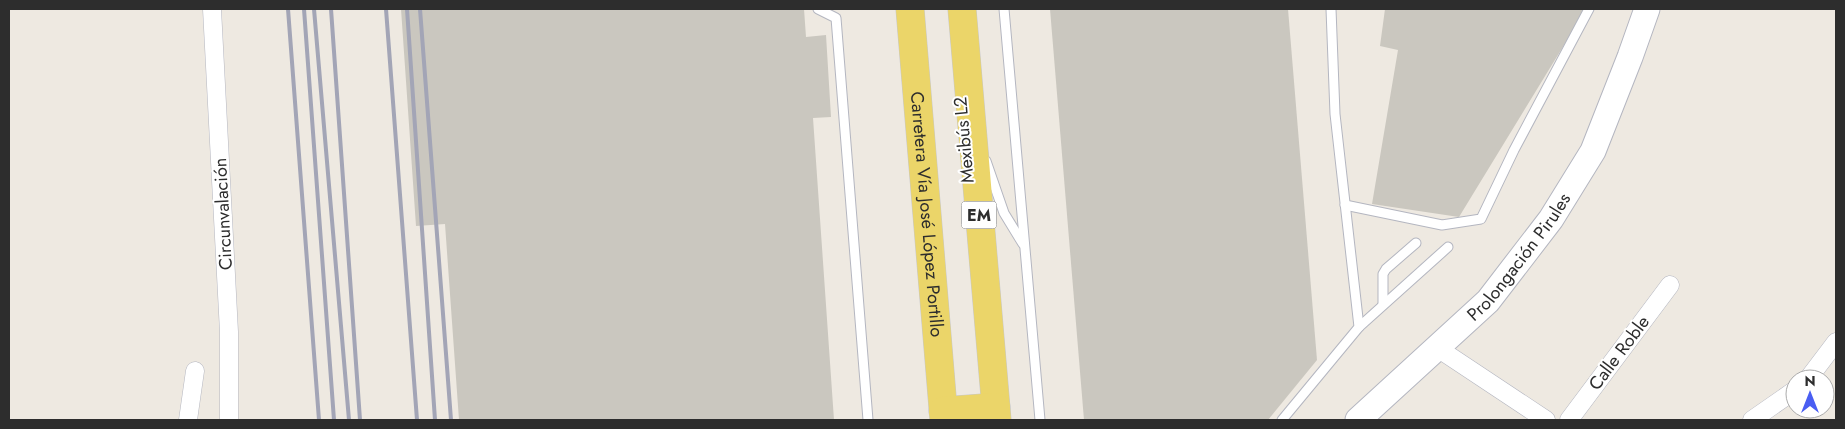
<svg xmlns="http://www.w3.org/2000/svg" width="1845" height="429" font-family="Jost,sans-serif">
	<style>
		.building { fill: #cac7bf }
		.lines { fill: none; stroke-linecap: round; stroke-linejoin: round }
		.lane-casing { stroke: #b4b6c0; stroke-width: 11 }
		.street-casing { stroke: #b4b6c0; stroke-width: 19 }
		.secondary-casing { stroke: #b4b6c0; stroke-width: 27 }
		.primary-casing { stroke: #c8c8c8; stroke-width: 29 }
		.lane { stroke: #fff; stroke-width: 9 }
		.street { stroke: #fff; stroke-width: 18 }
		.secondary { stroke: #fff; stroke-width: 25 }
		.primary { stroke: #ebd569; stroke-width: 28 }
		.rail { stroke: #a3a5b6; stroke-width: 4 }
		.labels { text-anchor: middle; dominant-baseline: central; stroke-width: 4; stroke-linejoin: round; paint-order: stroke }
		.shield { fill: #fff; stroke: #6c6c6c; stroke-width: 1 }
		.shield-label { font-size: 16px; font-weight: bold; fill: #2d2d2d }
		.street-label { font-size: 18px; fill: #2d2d2d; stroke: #fff }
	</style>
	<rect width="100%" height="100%" fill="#eee9e1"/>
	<!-- building -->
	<g class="building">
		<polygon points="401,9 804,9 806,37 826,35 831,117 813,118 834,420 459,420 445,224 416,226"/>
		<polygon points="1050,9 1288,9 1317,360 1268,420 1084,420"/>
		<polygon points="1385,9 1586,9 1459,217 1372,204 1398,50 1380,46"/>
	</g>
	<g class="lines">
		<!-- lane casing -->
		<g class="lane-casing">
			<g id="lane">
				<polyline points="818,9 836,18 868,420"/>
				<polyline points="1004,9 1040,420"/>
				<polyline points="986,161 1004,213 1023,244"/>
				<polyline points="1345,205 1442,225 1481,219 1514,150 1589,9"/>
				<polyline points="1383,304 1383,274 1386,269 1416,243"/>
				<polyline points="1359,327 1448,247"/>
				<polyline points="1282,420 1359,327 1335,114 1331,9"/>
			</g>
		</g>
		<!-- street casing -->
		<g class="street-casing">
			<g id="street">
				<polyline points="212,9 229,332 229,420"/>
				<polyline points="1436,347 1546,420"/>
				<polyline points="1808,379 1836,342"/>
				<polyline points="188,420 195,371"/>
				<polyline points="1569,420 1670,285"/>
				<polyline points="1752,420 1795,390"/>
			</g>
		</g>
		<!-- secondary casing -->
		<g class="secondary-casing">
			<g id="secondary">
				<path id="s1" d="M1358,420L1488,301L1551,219L1593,151L1630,57L1647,9"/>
			</g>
		</g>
		<!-- primary casing -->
		<g class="primary-casing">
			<g id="primary">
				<path id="s2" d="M910,9L944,420"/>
				<polyline points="962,9 997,420"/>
				<polyline points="943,411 996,407"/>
			</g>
		</g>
		<!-- lane -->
		<use href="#lane" class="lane"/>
		<!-- street -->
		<use href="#street" class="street"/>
		<!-- secondary -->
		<use href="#secondary" class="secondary"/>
		<!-- primary -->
		<use href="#primary" class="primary"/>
		<!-- rail -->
		<g class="rail">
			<polyline points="288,9 319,420"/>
			<polyline points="304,9 334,420"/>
			<polyline points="314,9 349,420"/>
			<polyline points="331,9 360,420"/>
			<polyline points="386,9 417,420"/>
			<polyline points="407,9 435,420"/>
			<polyline points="420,9 451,420"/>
		</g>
	</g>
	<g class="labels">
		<!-- shield labels -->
		<rect class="shield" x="961.5" y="201.5" width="35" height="27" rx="4"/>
		<g class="shield-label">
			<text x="979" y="215">EM</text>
		</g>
		<!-- street labels -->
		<g class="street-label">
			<text transform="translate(964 140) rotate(-95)">Mexibús L2</text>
			<text transform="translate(223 214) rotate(-93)">Circunvalación</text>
			<text stroke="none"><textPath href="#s2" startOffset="206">Carretera Vía José López Portillo</textPath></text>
			<text stroke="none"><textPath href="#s1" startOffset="230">Prolongación Pirules</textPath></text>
			<text transform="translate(1619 353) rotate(-53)">Calle Roble</text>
		</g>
	</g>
	<!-- border -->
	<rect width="1845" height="429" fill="none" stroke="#2d2d2d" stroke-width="20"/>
	<!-- north arrow -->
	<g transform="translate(1810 394)"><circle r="24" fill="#ffffff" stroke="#ababab"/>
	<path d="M0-4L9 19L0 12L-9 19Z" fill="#4a5ef2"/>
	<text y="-8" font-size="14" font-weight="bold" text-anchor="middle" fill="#2d2d2d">N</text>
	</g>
</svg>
